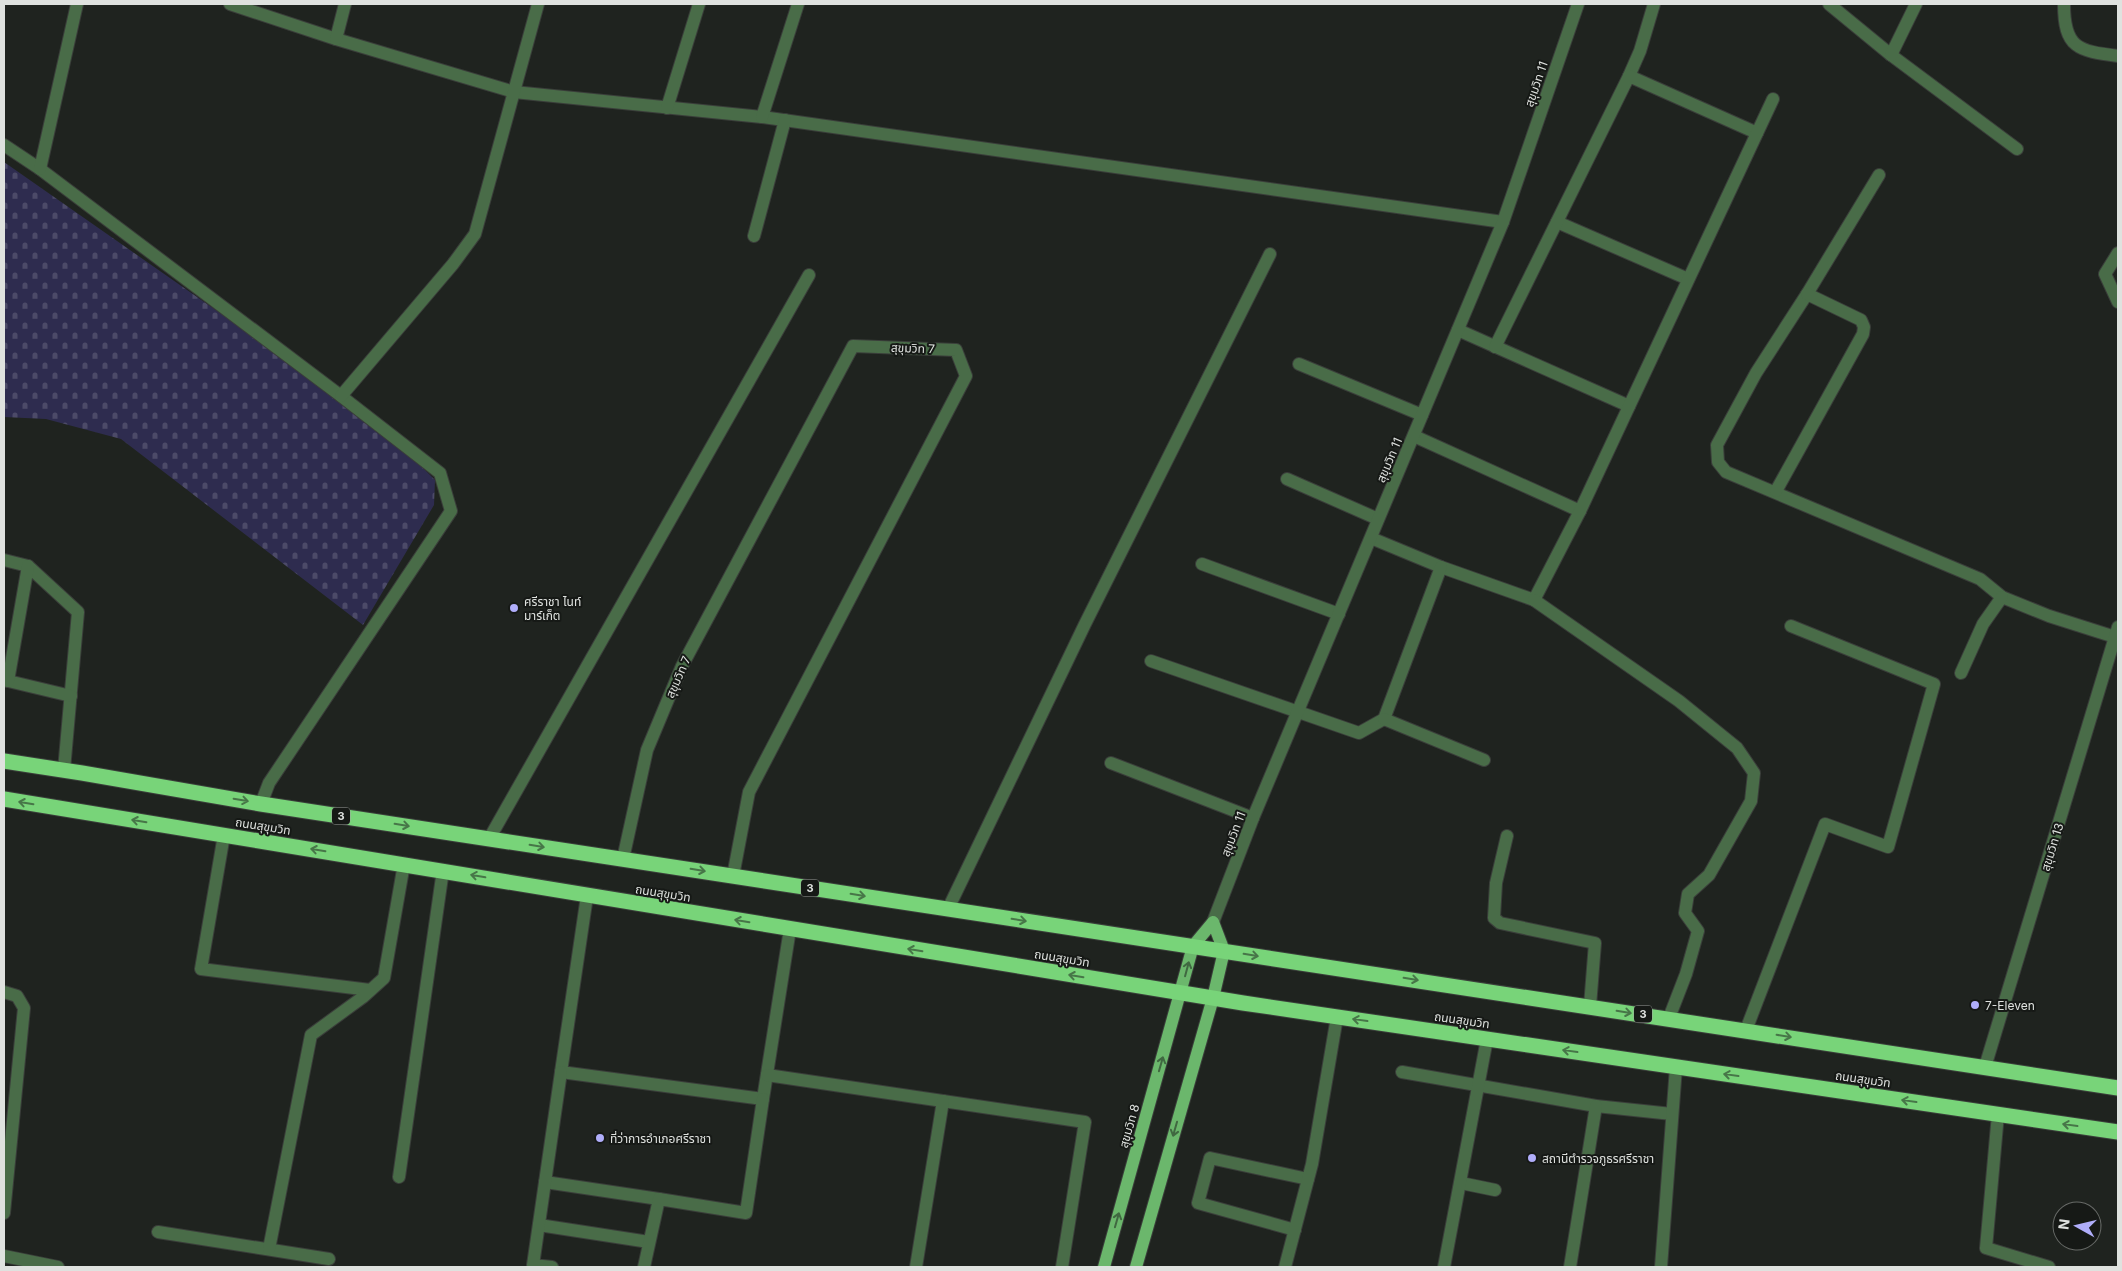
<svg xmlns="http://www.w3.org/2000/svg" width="2122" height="1271" font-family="Inter,'Noto Sans Thai',sans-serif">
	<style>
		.cemetery { fill: url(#cemetery-stones) }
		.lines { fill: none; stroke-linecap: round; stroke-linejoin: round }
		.minor-casing { stroke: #3a3e3a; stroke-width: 14 }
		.major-casing { stroke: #3a3e3a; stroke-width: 14 }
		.highway-casing { stroke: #3a3e3a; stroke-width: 17 }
		.minor { stroke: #496c48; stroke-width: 12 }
		.major { stroke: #6bb76c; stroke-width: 12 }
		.highway { stroke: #78d479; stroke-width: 15 }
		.oneway { stroke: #477648 }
		.oneway2 { stroke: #406841 }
		.poi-dot { fill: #b0aefa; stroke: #161916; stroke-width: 2 }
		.labels { text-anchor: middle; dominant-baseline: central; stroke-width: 4; stroke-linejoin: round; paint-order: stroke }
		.shield { fill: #161916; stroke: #a3a6a3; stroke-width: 1 }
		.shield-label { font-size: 11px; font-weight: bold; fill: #dfe2df }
		.street-label { font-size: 12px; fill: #dfe2df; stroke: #161916 }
		.poi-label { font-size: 12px; fill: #dfe2df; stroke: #161916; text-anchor: start }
	</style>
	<defs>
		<pattern id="cemetery-stones" width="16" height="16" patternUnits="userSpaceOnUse" patternTransform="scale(1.25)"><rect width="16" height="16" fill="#2e2c4f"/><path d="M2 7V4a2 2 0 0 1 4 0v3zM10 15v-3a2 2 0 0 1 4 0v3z" fill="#4c4a68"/></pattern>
	</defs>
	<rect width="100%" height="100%" fill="#1f231f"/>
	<!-- cemetery -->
	<polygon class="cemetery" points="4,162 283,357 406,451 435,480 434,505 363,625 121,439 46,419 4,417"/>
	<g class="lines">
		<!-- minor casing -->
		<g class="minor-casing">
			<g id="minor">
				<polyline points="230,4 336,39 514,92 762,117 1503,222"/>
				<polyline points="1829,4 1891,55 2017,149"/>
				<path d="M2064,4C2064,48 2078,51 2118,56"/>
				<polyline points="336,39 345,4"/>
				<polyline points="1891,55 1916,4"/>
				<polyline points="1629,76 1640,51 1654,4"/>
				<polyline points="667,108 699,4"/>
				<polyline points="762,117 798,4"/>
				<polyline points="4,145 40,169 341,396 440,473 451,511 269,783 261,804"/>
				<polyline points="40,169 77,4"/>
				<polyline points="1879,175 1807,294 1756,373 1717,445 1718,462 1726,472 1980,579 2002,597 2049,616 2115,637"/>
				<polyline points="1557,222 1688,279"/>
				<polyline points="754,236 785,120"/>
				<polyline points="2118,253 2105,274 2118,302"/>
				<polyline points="1458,330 1629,406"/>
				<polyline points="1495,347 1629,76 1757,133"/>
				<polyline points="1299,364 1422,415"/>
				<polyline points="341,396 453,264 475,234 538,4"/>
				<polyline points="1414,436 1580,511"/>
				<polyline points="1287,479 1378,519"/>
				<polyline points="1776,491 1863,334 1864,327 1861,320 1807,294"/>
				<polyline points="1371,538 1441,567 1534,600 1580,511 1773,99"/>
				<polyline points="4,560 28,566 78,612 64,770"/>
				<polyline points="1202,564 1339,614"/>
				<polyline points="1534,600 1679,701 1737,748 1754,773 1751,801 1709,875 1688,894 1685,913 1698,931 1686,974 1669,1018"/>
				<polyline points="1151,661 1359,733 1384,719 1441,567"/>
				<polyline points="1961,673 1983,624 2002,597"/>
				<polyline points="4,680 71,696"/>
				<polyline points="8,681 28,566"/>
				<polyline points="1384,719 1484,760"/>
				<polyline points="1111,763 1253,818"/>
				<polyline points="224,835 201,969 370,990"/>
				<polyline points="1507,836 1496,883 1494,918 1500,923 1595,943 1590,1006"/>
				<polyline points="489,839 809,275"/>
				<polyline points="623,859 647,750 682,666 853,346 956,350 966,376 749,792 733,876"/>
				<polyline points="587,896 561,1072 763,1099 790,929"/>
				<polyline points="948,909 1085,624 1270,254"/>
				<polyline points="1213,922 1253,818 1503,222 1578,4"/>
				<polyline points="4,992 17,996 24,1008 4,1213"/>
				<polyline points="1746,1030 1825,824 1888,847 1934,684 1791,626"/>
				<polyline points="1985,1067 2118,627"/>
				<polyline points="1402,1072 1596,1106 1672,1114"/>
				<polyline points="767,1075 1085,1122 1062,1267"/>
				<polyline points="1998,1114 1986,1248 2049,1267"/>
				<polyline points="399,1177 443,870"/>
				<polyline points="545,1182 659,1199"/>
				<polyline points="1461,1183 1495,1190"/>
				<polyline points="539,1225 649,1242"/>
				<polyline points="1295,1230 1198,1203 1210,1158 1308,1179"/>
				<polyline points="158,1232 329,1259"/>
				<polyline points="269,1249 311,1035 363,997 384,978 404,864"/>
				<polyline points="4,1256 58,1267"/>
				<polyline points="552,1267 533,1265 561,1072"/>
				<polyline points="644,1267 659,1199 746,1213 763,1099"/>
				<polyline points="916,1267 943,1101"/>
				<polyline points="1285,1267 1312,1164 1337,1017"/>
				<polyline points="1444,1267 1487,1039"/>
				<polyline points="1570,1267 1596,1106"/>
				<polyline points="1661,1267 1676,1067"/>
			</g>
		</g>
		<!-- major casing -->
		<g class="major-casing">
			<polyline id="major" points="1104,1267 1193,946 1213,922 1224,951 1213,998 1136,1267"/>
		</g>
		<!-- highway casing -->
		<g class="highway-casing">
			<g id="highway">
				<polyline points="4,761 82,773 261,804 2118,1088"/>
				<polyline points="4,799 1243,1003 2118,1132"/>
			</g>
		</g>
		<!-- minor -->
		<use href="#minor" class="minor"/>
		<!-- major -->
		<use href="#major" class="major"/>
		<!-- highway -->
		<use href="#highway" class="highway"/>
	</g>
	<!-- one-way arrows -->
	<defs><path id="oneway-shaft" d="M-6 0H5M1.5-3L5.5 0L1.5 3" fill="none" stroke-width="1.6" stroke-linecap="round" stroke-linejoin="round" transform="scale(1.25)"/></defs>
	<g class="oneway">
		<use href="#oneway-shaft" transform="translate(241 800) rotate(10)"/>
		<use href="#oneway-shaft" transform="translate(26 803) rotate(-171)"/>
		<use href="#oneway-shaft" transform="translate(139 821) rotate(-171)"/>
		<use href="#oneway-shaft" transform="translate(402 825) rotate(9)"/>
		<use href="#oneway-shaft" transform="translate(537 846) rotate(9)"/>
		<use href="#oneway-shaft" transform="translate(318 850) rotate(-171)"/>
		<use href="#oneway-shaft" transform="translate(698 870) rotate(9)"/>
		<use href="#oneway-shaft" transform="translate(478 876) rotate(-170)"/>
		<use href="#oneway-shaft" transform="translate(858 895) rotate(9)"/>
		<use href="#oneway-shaft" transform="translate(1019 920) rotate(9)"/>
		<use href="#oneway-shaft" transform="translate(742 921) rotate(-171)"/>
		<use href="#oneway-shaft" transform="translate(915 950) rotate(-171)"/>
		<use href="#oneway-shaft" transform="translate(1251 955) rotate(9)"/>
		<use href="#oneway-shaft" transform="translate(1076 976) rotate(-171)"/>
		<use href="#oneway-shaft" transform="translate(1411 979) rotate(9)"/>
		<use href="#oneway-shaft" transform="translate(1624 1012) rotate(9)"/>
		<use href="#oneway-shaft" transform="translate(1360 1020) rotate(-172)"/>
		<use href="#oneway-shaft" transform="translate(1784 1036) rotate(9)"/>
		<use href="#oneway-shaft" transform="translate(1570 1051) rotate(-172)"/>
		<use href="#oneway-shaft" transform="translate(1731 1075) rotate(-172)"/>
		<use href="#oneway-shaft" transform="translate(1909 1101) rotate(-172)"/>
		<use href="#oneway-shaft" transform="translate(2070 1125) rotate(-172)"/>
	</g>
	<g class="oneway2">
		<use href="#oneway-shaft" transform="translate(1187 969) rotate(-75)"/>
		<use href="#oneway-shaft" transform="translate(1161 1064) rotate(-74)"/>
		<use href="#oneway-shaft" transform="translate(1175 1129) rotate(106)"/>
		<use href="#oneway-shaft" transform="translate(1117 1220) rotate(-74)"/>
	</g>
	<!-- markers -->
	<g class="poi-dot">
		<circle cx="514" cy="608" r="5"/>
		<circle cx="1975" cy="1005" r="5"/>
		<circle cx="600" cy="1138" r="5"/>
		<circle cx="1532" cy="1158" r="5"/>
	</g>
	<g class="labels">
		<!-- shield labels -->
		<g class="shield">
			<rect x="332" y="807.5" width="18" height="17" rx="4"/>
			<rect x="801" y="879.5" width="18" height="17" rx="4"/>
			<rect x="1634" y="1005.5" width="18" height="17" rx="4"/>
		</g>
		<g class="shield-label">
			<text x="341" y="816">3</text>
			<text x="810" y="888">3</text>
			<text x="1643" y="1014">3</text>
		</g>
		<!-- street labels -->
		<g class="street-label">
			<text transform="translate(1536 84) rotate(-71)">สุขุมวิท 11</text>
			<text transform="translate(913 348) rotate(2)">สุขุมวิท 7</text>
			<text transform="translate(1389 460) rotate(-67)">สุขุมวิท 11</text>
			<text transform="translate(678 677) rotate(-66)">สุขุมวิท 7</text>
			<text transform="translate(263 826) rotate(9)">ถนนสุขุมวิท</text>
			<text transform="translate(1233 834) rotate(-69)">สุขุมวิท 11</text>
			<text transform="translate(2052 847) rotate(-73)">สุขุมวิท 13</text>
			<text transform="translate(663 893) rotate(9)">ถนนสุขุมวิท</text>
			<text transform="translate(1062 958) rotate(9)">ถนนสุขุมวิท</text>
			<text transform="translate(1462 1020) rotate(8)">ถนนสุขุมวิท</text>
			<text transform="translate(1863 1079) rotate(8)">ถนนสุขุมวิท</text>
			<text transform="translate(1129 1126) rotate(-74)">สุขุมวิท 8</text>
		</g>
		<!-- poi labels -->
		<g class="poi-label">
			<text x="524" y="601">ศรีราชา ไนท์<tspan x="524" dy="14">มาร์เก็ต</tspan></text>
			<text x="1985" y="1005">7-Eleven</text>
			<text x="610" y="1138">ที่ว่าการอำเภอศรีราชา</text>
			<text x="1542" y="1158">สถานีตำรวจภูธรศรีราชา</text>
		</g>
	</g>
	<!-- border -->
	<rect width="2122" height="1271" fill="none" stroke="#dfe2df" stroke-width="10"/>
	<!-- north arrow -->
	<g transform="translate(2077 1226) rotate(278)"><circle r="24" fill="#161916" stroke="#666966"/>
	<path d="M0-4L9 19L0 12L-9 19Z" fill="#b0aefa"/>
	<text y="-8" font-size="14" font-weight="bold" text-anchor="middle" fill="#dfe2df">N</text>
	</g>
</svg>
